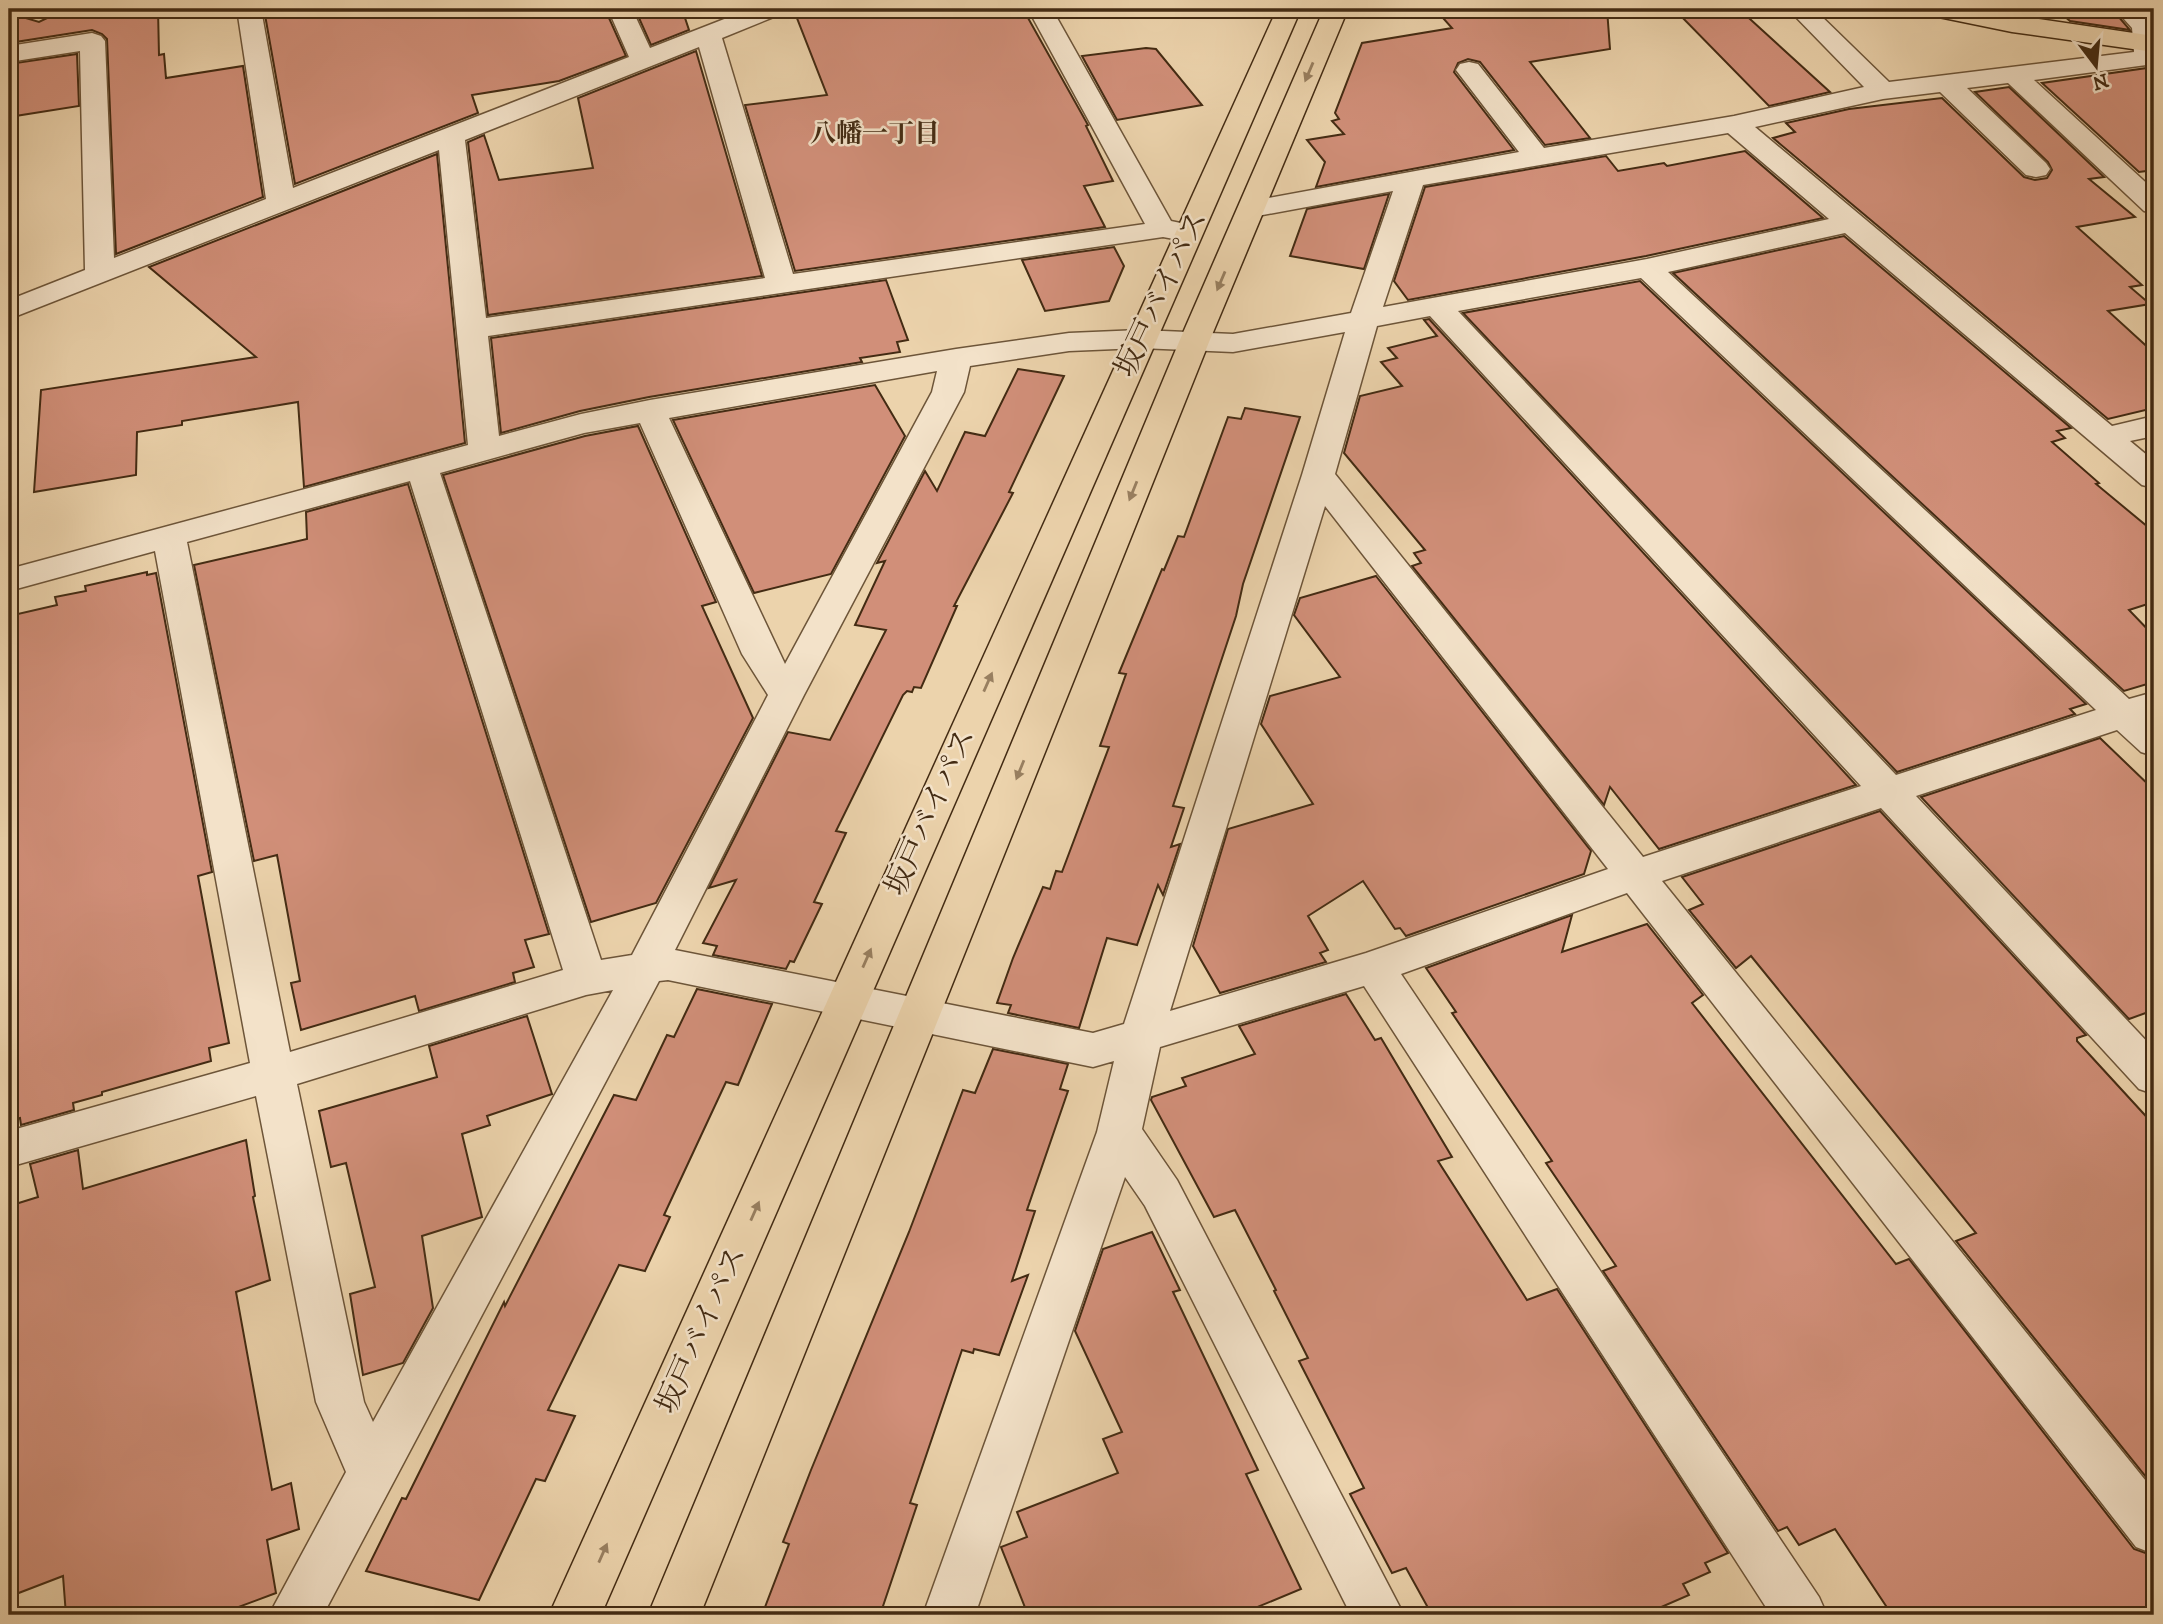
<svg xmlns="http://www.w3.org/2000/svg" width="2163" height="1624" font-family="'IM FELL DW Pica','Noto Serif JP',serif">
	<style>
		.building { fill: #d18f79; stroke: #432b13; stroke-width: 2 }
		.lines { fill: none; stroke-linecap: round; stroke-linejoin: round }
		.minor-casing { stroke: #6d5539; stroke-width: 3 }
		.major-casing { stroke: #432b13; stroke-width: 3 }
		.highway-casing { stroke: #432b13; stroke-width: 3 }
		.minor { fill: #f3e2c9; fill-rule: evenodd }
		.major { fill: #ecd3ac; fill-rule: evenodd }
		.highway { fill: #ecd3ac; fill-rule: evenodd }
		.oneway { fill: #987f60 }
		.labels { text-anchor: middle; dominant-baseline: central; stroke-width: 5; stroke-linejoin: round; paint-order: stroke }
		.far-neighbourhood-label { font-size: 26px; font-weight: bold; fill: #432b13; stroke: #f3e2c9 }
		.street-label { font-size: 30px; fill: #432b13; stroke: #f3e2c9 }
	</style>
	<rect width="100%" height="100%" fill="#ecd3ac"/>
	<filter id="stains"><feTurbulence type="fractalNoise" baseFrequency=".00286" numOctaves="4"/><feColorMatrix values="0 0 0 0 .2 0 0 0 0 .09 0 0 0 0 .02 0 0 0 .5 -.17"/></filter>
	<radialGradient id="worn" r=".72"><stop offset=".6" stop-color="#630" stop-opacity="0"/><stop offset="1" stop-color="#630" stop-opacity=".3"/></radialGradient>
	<!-- building -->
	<g class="building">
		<polygon points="66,9 158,9 159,55 164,54 166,78 243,66 263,197 116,254 107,39 102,34 92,30 9,43 9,13 39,22"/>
		<polygon points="307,9 605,9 626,56 559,81 472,95 478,113 295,184 265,15"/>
		<polygon points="635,9 682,9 689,30 651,45"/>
		<polygon points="834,9 1023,9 1088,125 1086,126 1113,181 1084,186 1105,227 795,271 745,105 827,95 795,13"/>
		<polygon points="1435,9 1607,9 1610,49 1530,62 1590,138 1545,145 1480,62 1468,59 1458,63 1454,72 1514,150 1316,187 1325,162 1307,140 1344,134 1332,121 1339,119 1335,113 1362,43 1452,28"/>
		<polygon points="1674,9 1739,9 1830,92 1769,106"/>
		<polygon points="2056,9 2112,9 2130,30 2070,21"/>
		<polygon points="1146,48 1156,49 1202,105 1117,120 1082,56"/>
		<polygon points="696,51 762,276 488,315 468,142 484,135 499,180 593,168 578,98"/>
		<polygon points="77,54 79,106 9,117 9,64"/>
		<polygon points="2154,67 2154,170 2139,172 2042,83"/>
		<polygon points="2009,87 2104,177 2089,179 2135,217 2077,227 2142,285 2130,287 2150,304 2108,311 2154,353 2154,408 2108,419 1773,138 1795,132 1786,123 1849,109 1942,98 2024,177 2035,180 2047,178 2052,170 2048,162 1975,92"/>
		<polygon points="1745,151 1823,218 1646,256 1408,300 1394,281 1425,187 1606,156 1618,171 1664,163 1667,166"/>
		<polygon points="437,154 465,443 304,487 298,402 182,421 182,425 137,432 136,475 34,492 41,390 256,357 149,267"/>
		<polygon points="1389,194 1364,269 1290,256 1307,209"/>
		<polygon points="1844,236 2071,428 2057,431 2065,438 2052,442 2099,483 2096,484 2154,532 2154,602 2129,610 2154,636 2154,682 2124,691 1673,273"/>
		<polygon points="1114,247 1124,266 1109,301 1045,311 1022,260"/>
		<polygon points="886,280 908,340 897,342 900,352 860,358 862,362 649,397 580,411 501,433 491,338"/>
		<polygon points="1640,281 2086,704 2070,709 2075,714 1897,772 1463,313"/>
		<polygon points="1429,319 1856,785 1659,849 1610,787 1604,805 1412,566 1421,563 1414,553 1425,550 1344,453 1360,396 1402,386 1381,362 1397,358 1388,348 1437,336 1424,320"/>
		<polygon points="1018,369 1064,376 1009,492 1013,493 954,606 957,606 921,688 914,687 912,692 907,691 903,695 836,831 846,833 814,902 822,904 794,962 790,961 786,969 713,955 717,946 703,943 736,880 709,888 788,732 830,740 886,630 855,625 885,561 877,563 925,471 937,491 965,432 985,436"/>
		<polygon points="875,385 905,436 831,574 754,593 673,420"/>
		<polygon points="1245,408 1300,417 1243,584 1236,616 1173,806 1184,808 1171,847 1180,844 1163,895 1158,885 1137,945 1107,938 1079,1028 1008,1013 1011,1005 997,1003 1013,958 1043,887 1050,889 1056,871 1062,872 1109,747 1100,746 1126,674 1119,673 1162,569 1164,570 1178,536 1184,537 1228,417 1241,419"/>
		<polygon points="638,426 716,602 702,606 753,718 656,903 591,922 443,475 585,436"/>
		<polygon points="408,484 549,934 525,940 534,967 513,973 515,982 419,1011 415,996 301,1030 291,983 300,981 277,855 254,861 194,565 307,539 306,512"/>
		<polygon points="147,572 147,575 156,573 212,872 198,876 229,1043 209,1048 211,1061 102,1092 102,1095 73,1103 74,1110 21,1125 20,1118 12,1120 11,1102 9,1102 9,616 57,605 55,597 86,591 85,586"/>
		<polygon points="1376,576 1591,851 1584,874 1406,936 1400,928 1395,929 1363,881 1308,916 1328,950 1320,953 1326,962 1220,993 1193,946 1228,829 1313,804 1261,724 1270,696 1340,677 1294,615 1300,598"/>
		<polygon points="2100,738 2154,790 2154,1010 2129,1019 1921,797"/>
		<polygon points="1880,811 2086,1035 2077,1038 2077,1041 2154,1125 2154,1487 1956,1241 1976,1233 1751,956 1736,968 1689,910 1703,904 1682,877"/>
		<polygon points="1572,915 1562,952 1647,924 1703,995 1692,1003 1896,1264 1909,1259 2134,1549 2154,1556 2154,1615 1892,1615 1835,1529 1799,1545 1787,1527 1778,1531 1603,1271 1616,1266 1546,1163 1552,1161 1452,1013 1456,1012 1426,968"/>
		<polygon points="697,989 772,1004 738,1085 726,1082 664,1215 670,1217 645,1271 619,1265 548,1410 575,1416 545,1481 536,1479 479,1600 366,1571 402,1498 406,1499 504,1302 505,1306 614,1095 636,1100 667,1035 674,1037"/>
		<polygon points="1346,994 1375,1040 1381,1038 1452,1157 1438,1161 1527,1300 1557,1289 1728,1553 1705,1563 1710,1572 1683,1584 1689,1595 1643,1615 1432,1615 1406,1568 1392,1573 1350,1494 1364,1488 1299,1361 1308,1358 1274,1291 1276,1290 1235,1210 1214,1217 1151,1100 1152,1097 1186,1086 1182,1078 1255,1054 1239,1026"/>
		<polygon points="527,1016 552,1094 487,1116 490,1125 462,1134 482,1217 422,1236 433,1308 403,1363 363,1375 350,1294 375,1287 346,1163 331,1167 319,1111 437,1077 429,1046"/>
		<polygon points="993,1049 1068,1064 1060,1089 1068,1091 1027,1210 1035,1211 1012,1281 1028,1275 999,1355 974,1349 973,1353 962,1350 910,1503 917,1505 880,1615 762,1615 789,1544 783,1542 811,1470 909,1232 963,1090 975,1093"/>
		<polygon points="246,1140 255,1196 253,1197 270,1280 236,1292 272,1490 291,1483 299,1529 267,1540 276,1593 217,1615 66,1615 63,1576 16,1594 9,1531 9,1206 38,1197 30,1164 78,1150 83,1189"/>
		<polygon points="1152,1232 1180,1290 1173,1292 1258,1470 1246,1474 1301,1589 1238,1615 1028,1615 1001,1547 1027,1537 1017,1512 1118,1473 1103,1439 1122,1432 1075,1331 1103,1249"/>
	</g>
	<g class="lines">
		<!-- minor casing -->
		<g class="minor-casing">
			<path id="minor" d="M237,9H261L293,188L629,57L608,9H632L650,48L750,9H784L781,14L722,38L793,274L1145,224L1028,9H1052L1171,221L1195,226L1199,232L1195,238L1185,241L1163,237L488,336L499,436L581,414L650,400L956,349L1069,333L1140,330L1233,334L1351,313L1393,191L1252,217L1242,215L1238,209L1242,203L1252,201L1519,152L1456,70L1460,64L1469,62L1478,64L1544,148L1734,116L1864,87L1788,9H1814L1889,82L2134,52L2132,28L2115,9H2141L2154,23V64L2034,80L2154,190V213L2144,211L2008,83L1967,88L2046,163L2050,169L2046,175L2036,177L2026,175L1940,92L1883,99L1755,127L2112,426L2154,416V436L2130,441L2154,461V488L2142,485L1845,233L1668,272L2129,699L2154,692V717L2151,718L2154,722V756L2141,752L2117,730L1916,796L2154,1049V1094L2139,1089L1881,808L1662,881L2154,1491V1554L2136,1547L1627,893L1401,974L1819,1597L1827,1615H1771L1364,986L1160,1047L1142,1129L1177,1180L1404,1615H1351L1145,1206L1125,1177L975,1615H923L1097,1132L1114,1061L1093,1067L668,980L659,981L323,1615H269L346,1472L316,1402L256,1096L9,1167V1131L250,1063L155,551L9,591V569L468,445L439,150L9,319V300L85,270L80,51L9,62V46L92,33L101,36L105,41L114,258L266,199ZM699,47L765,278L486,318L465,140ZM1728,133L1829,219L1647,259L1383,307L1423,185ZM1641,278L2096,710L1896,775L1458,311ZM1430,316L1861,786L1643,857L1335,474L1377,326ZM1345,332L1302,475L1124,1024L1093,1033L675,950L804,695L964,392L970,366L1069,351L1140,348L1233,352ZM937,371L932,392L785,664L669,418ZM640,423L742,654L768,695L632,955L601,960L440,473L584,433ZM410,481L563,970L290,1052L187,542ZM1325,506L1608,869L1366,953L1170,1011ZM613,990L373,1422L364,1402L297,1084L586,995Z"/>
		</g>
		<!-- major casing -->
		<g class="major-casing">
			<polygon id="major" points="1921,9 1971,9 2154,36 2154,52 2012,32 1924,14"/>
		</g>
		<!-- highway casing -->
		<g class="highway-casing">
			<g id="highway">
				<polygon points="1277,9 1301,9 601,1615 549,1615"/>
				<polygon points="1324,9 1348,9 1209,342 700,1615 648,1615 1179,342"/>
			</g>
		</g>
		<!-- minor -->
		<use href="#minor" class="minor"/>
		<!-- major -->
		<use href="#major" class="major"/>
		<!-- highway -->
		<use href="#highway" class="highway"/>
	</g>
	<!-- one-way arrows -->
	<defs><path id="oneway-solid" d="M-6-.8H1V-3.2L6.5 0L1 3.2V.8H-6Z" transform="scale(1.75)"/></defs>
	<g class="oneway">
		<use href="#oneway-solid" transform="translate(1309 72) rotate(113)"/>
		<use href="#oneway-solid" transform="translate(1221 281) rotate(113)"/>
		<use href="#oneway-solid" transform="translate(1133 491) rotate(112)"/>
		<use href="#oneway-solid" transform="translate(988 682) rotate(-66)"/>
		<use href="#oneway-solid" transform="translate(1020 770) rotate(112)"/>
		<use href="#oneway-solid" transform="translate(867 958) rotate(-66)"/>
		<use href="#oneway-solid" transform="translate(755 1211) rotate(-66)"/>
		<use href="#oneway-solid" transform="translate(603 1553) rotate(-66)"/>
	</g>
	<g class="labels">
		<!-- far-neighbourhood labels -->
		<g class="far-neighbourhood-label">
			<text x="875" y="134">八幡一丁目</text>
		</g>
		<!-- street labels -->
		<g class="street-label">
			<text transform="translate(1162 294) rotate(-65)">坂戸バイパス</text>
			<text transform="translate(931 812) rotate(-66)">坂戸バイパス</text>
			<text transform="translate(702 1330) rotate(-66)">坂戸バイパス</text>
		</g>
	</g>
	<!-- margin -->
	<rect width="2163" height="1624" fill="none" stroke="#ecd3ac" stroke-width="35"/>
	<rect x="10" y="10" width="2142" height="1603" fill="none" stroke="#432b13" stroke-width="3.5"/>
	<rect x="18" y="18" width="2128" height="1589" fill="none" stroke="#432b13" stroke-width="2"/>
	<!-- north arrow -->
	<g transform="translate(2096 66) rotate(164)" stroke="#f3e2c9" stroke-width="5" paint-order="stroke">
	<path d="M0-5L12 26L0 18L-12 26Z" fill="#432b13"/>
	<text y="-10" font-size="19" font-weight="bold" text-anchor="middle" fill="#432b13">N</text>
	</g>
	<rect width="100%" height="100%" filter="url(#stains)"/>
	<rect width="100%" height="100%" fill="url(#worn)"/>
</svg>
